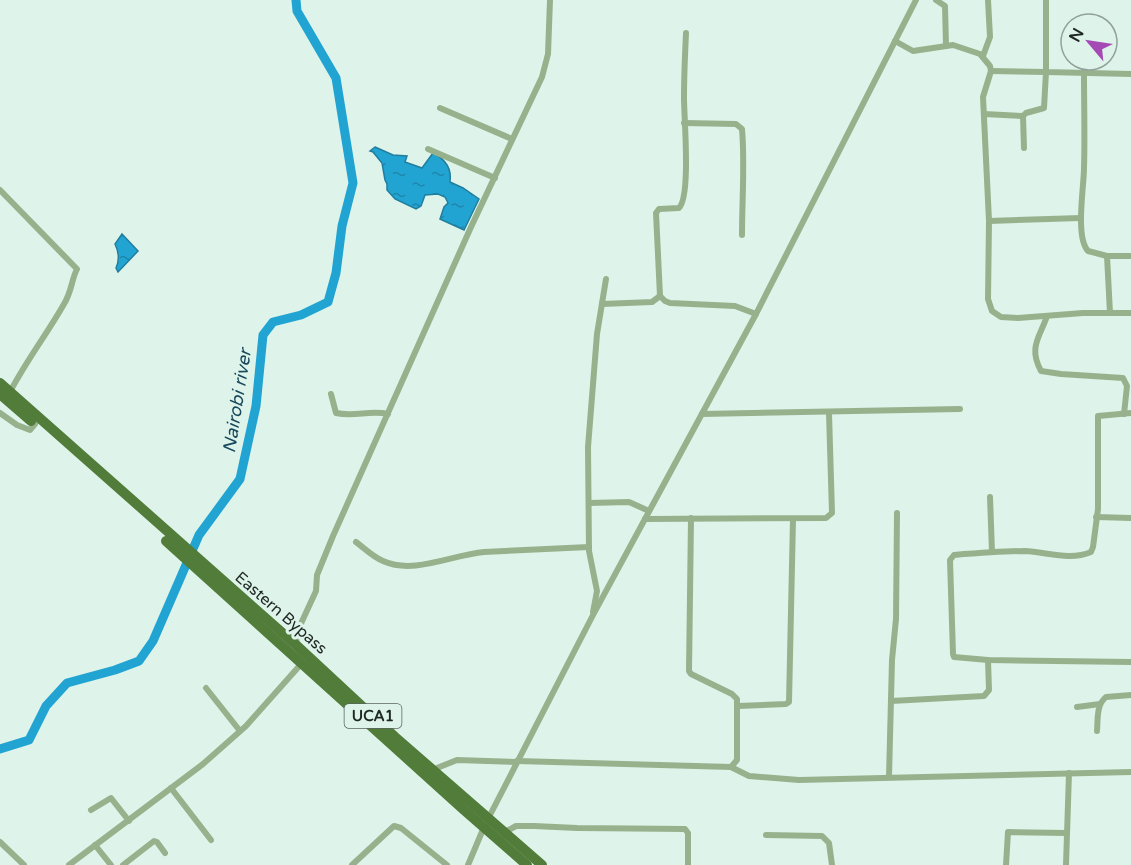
<svg xmlns="http://www.w3.org/2000/svg" width="1131" height="865" font-family="'Varela Round',sans-serif">
	<style>
		.water { fill: url(#water-ripples); stroke: #217e9e; stroke-width: 1.5 }
		.lines { fill: none; stroke-linecap: round; stroke-linejoin: round }
		.river { stroke: #22a4d3; stroke-width: 9 }
		.street { stroke: #98b18d; stroke-width: 6 }
		.primary { stroke: #517c3a; stroke-width: 10 }
		.labels { text-anchor: middle; dominant-baseline: central; stroke-width: 6; stroke-linejoin: round; paint-order: stroke }
		.shield { fill: #def4ea; stroke: #58645f; stroke-width: 1.5 }
		.shield-label { font-size: 15px; font-weight: bold; fill: #1f2723 }
		.street-label { font-size: 16px; fill: #1f2723; stroke: #def4ea }
		.water-label { font-size: 18px; font-style: italic; fill: #18495d; stroke: #def4ea }
	</style>
	<defs>
		<pattern id="water-ripples" width="26" height="14" patternUnits="userSpaceOnUse" patternTransform="scale(1.5)"><rect width="26" height="14" fill="#22a4d3"/><path d="M2 4q2-2 4 0t4 0M15 11q2-2 4 0t4 0" fill="none" stroke="#1d86ab"/></pattern>
	</defs>
	<rect width="100%" height="100%" fill="#def4ea"/>
	<!-- water -->
	<g class="water">
		<path d="M375,147L393,155L407,156L405,162L422,168L433,153C445,159 452,168 450,182L463,188L479,199L464,230L440,219L444,207L448,203L445,197L438,194L425,195L421,206L416,209L395,199L387,190V184L385,180L382,163L373,152L370,151Z"/>
		<path d="M122,234L138,251L118,272L116,268C120,259 119,252 115,244Z"/>
	</g>
	<g class="lines">
		<!-- river -->
		<polyline class="river" points="0,749 29,740 46,706 67,683 115,670 139,661 153,641 199,535 240,479 256,406 263,335 273,322 301,315 328,302 336,273 342,226 353,183 336,78 297,11 296,0"/>
		<!-- street -->
		<g class="street">
			<polyline points="936,0 945,6 946,46"/>
			<polyline points="1046,0 1046,72 1131,74"/>
			<path d="M686,33C685,54 684,76 684,98C684,118 691,196 679,208L659,209L656,213L660,296L665,301L670,303L735,306L756,314"/>
			<polyline points="895,41 913,51 953,45 980,54 990,66 991,71 983,97 989,221 1081,218"/>
			<polyline points="983,56 990,37 988,0"/>
			<polyline points="991,71 1046,72 1044,108 1026,113 1023,116 1024,148"/>
			<path d="M1084,74C1084,106 1085,137 1084,168C1084,187 1075,237 1088,251L1107,256L1110,313"/>
			<polyline points="440,108 512,139"/>
			<polyline points="984,114 1023,116"/>
			<path d="M684,123L736,124L742,129C745,163 742,200 742,235"/>
			<polyline points="428,149 495,178"/>
			<path d="M0,190L77,269C71,281 72,291 64,304C47,334 26,361 10,392"/>
			<polyline points="989,221 988,299 992,311 1001,317 1018,318 1083,313 1131,313"/>
			<polyline points="1107,256 1131,256"/>
			<polyline points="602,304 652,302 660,296"/>
			<path d="M1047,316C1040,337 1028,347 1041,371L1061,374L1123,378L1127,386L1124,414"/>
			<path d="M331,394L336,413C354,417 371,410 388,414"/>
			<polyline points="0,413 17,425 30,430 35,424"/>
			<path d="M1131,413L1098,416V509L1093,547L1091,552C1070,561 1047,552 1025,551C1002,551 978,553 954,555L950,560L953,654L954,657L988,660L1131,662"/>
			<polyline points="702,414 960,409"/>
			<polyline points="990,497 992,552"/>
			<polyline points="589,503 629,502 649,511"/>
			<polyline points="1096,517 1131,518"/>
			<polyline points="645,519 826,518 832,513 829,413"/>
			<path d="M356,542C364,548 373,557 383,561C414,575 451,555 484,552L589,547"/>
			<polyline points="593,612 597,591 589,551 588,447 597,334 606,279"/>
			<polyline points="296,644 298,630 316,591 317,575 333,536 471,227 542,77 548,54 550,0"/>
			<polyline points="206,688 240,731"/>
			<polyline points="891,701 984,696 989,690 988,660"/>
			<polyline points="738,706 786,704 789,702 793,519"/>
			<polyline points="1077,707 1100,704"/>
			<path d="M1097,731C1098,720 1096,705 1106,697L1131,695"/>
			<polyline points="517,761 731,767 737,760 737,699 732,694 691,674 689,671 691,518"/>
			<polyline points="731,767 749,776 799,780 1131,772"/>
			<polyline points="432,770 457,760 516,762"/>
			<polyline points="889,777 892,660 896,619 897,513"/>
			<polyline points="171,788 211,840"/>
			<polyline points="91,810 111,798 129,821"/>
			<polyline points="489,817 593,615 756,314 916,0"/>
			<polyline points="505,832 516,826 534,826 577,828 685,829 688,833 688,865"/>
			<polyline points="766,835 822,836 829,843 832,865"/>
			<polyline points="0,842 24,865"/>
			<polyline points="95,845 111,865"/>
			<polyline points="69,865 203,764 246,726 302,663"/>
			<polyline points="123,865 154,841 157,842 165,853"/>
			<polyline points="352,865 394,826 401,828 447,865"/>
			<polyline points="468,865 484,827"/>
			<polyline points="1006,865 1008,832 1066,833"/>
			<polyline points="1066,865 1069,773"/>
		</g>
		<!-- primary -->
		<g class="primary">
			<polyline points="0,383 296,645 395,737 542,865"/>
			<polyline points="0,394 31,421"/>
			<polyline points="166,541 463,809 527,865"/>
		</g>
	</g>
	<g class="labels">
		<!-- shield labels -->
		<rect class="shield" x="344.5" y="704" width="57" height="24" rx="4.5"/>
		<g class="shield-label">
			<text x="373" y="716">UCA1</text>
		</g>
		<!-- street labels -->
		<g class="street-label">
			<text transform="translate(281 613) rotate(41)">Eastern Bypass</text>
		</g>
		<!-- water labels -->
		<g class="water-label">
			<text transform="translate(237 401) rotate(-81)">Nairobi river</text>
		</g>
	</g>
	<!-- north arrow -->
	<g transform="translate(1089 42) rotate(299)"><circle r="28" fill="#def4ea" stroke="#92a29a" stroke-width="1.5"/>
	<path d="M0-4.5L10 22L0 15L-10 22Z" fill="#a54ab5"/>
	<text y="-9" font-size="16" font-weight="bold" text-anchor="middle" fill="#1f2723">N</text>
	</g>
</svg>
